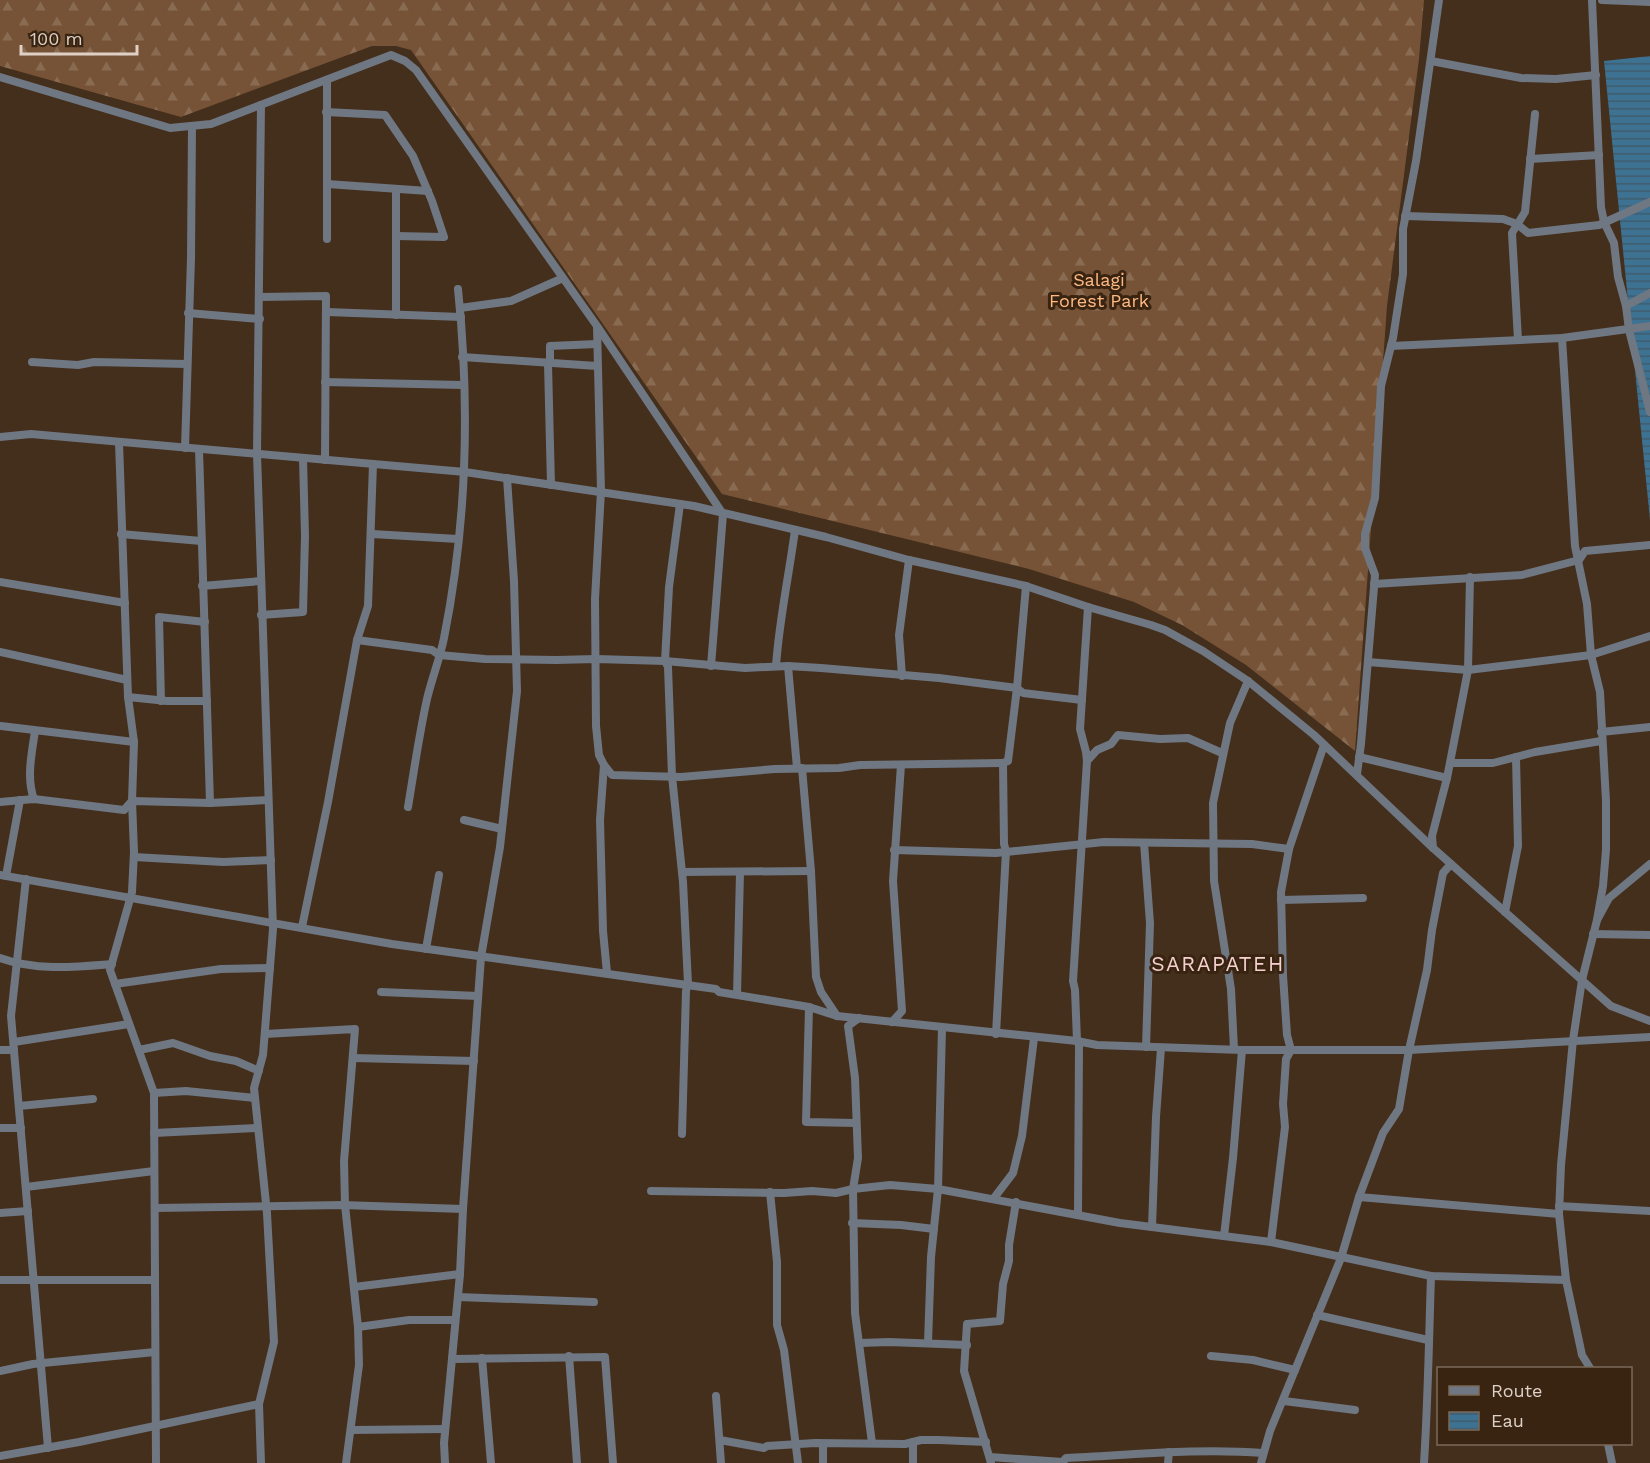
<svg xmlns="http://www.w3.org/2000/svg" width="1650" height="1463" font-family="'Work Sans',sans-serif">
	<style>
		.forest { fill: url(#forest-firs) }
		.water { fill: url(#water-rules) }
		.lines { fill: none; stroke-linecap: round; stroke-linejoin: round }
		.minor { stroke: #6f7782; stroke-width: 8 }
		.labels { text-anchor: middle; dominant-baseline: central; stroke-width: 6; stroke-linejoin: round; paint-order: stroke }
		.park-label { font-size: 18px; fill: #ffb983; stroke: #392412 }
		.quarter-label { font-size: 21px; letter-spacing: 1.5px; fill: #f4d1cf; stroke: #392412 }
	</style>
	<defs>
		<pattern id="forest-firs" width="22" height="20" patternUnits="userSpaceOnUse" patternTransform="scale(1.5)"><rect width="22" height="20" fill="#765337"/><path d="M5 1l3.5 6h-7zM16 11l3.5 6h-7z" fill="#896b52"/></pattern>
		<pattern id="water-rules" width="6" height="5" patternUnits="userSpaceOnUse" patternTransform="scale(1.5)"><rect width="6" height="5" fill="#3d7293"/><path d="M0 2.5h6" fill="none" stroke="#405b6b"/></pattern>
	</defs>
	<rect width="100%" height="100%" fill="#442e1c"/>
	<!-- forest -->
	<polygon class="forest" points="0,0 1424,0 1419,59 1387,306 1355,751 1246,665 1182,625 1134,602 1029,569 722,494 411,50 396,46 372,46 181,117 0,66"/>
	<!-- water -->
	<polygon class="water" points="1650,56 1650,520 1604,61"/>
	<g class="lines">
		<!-- minor -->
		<g class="minor">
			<polyline points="1592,0 1601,207 1604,222 1614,243 1618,277 1626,306 1629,330 1650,412"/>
			<polyline points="1602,0 1650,2"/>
			<polyline points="1431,61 1521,78 1556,79 1596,75"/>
			<polyline points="0,77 170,128 211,124 391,55 405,61 416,70 597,326 723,514 711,666"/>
			<polyline points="327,80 327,239"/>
			<polyline points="326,112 385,115 413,156 432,201 444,237 396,236"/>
			<polyline points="1530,159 1599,155"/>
			<polyline points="327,184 428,191"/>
			<polyline points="396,189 396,315"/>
			<polyline points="1405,216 1503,219 1517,224 1528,233 1599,225 1650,202"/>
			<polyline points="260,297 326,296 325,460"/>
			<polyline points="1626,306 1650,293"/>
			<polyline points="460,308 511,301 563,278"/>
			<polyline points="327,312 461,317"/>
			<polyline points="188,313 260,319"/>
			<polyline points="597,327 601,491 595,599 596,726 599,755 604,765 600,820 603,931 607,973"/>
			<polyline points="1562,338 1575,546 1587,604 1591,655 1600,692 1606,801 1606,850 1603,886 1597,920"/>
			<polyline points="1518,340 1512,233 1525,212 1535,114"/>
			<polyline points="1391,346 1562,338 1650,326"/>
			<polyline points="462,357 597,366"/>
			<polyline points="32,362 78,365 94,362 187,364"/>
			<polyline points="325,382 463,385"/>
			<polyline points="0,437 31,434 465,472 694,506 826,537 909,560 1026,586 1088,607 1151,625 1165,630 1203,651 1248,681 1314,735 1433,848 1611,1006 1650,1021"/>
			<polyline points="119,442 128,697 134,742 132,801 134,852 132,892 110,970 154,1093 156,1463"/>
			<polyline points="185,448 191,258 192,126"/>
			<polyline points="199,449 210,803"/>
			<polyline points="551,485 548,364 550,359 550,346 597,344"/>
			<polyline points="680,504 669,587 665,661 668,667 672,776 683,882 688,984 686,991 682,1134"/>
			<polyline points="121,534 201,541"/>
			<polyline points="372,534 458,539"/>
			<polyline points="0,582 125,603"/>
			<polyline points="1374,584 1522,575 1579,560 1585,551 1650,545"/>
			<polyline points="202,586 261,581"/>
			<polyline points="261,615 303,612 305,536 303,458"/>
			<polyline points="357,640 432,650 439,655 485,659 556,660 596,659 665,661 745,668 788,666 821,668 939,678 1017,688 1023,693 1082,700"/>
			<polyline points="0,652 127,680"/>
			<polyline points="1368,662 1468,670 1591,655 1650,636"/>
			<path d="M776,666C779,621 789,575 795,530"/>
			<polyline points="788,666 797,768"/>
			<polyline points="902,676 899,635 909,560"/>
			<polyline points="128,697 167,701 207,701"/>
			<polyline points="161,701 159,617 205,622"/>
			<polyline points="1,726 134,742"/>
			<polyline points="1601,732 1650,727"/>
			<polyline points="1359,757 1447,778"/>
			<polyline points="1087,761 1097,750 1111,744 1118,735 1160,739 1188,738 1222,753"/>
			<polyline points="1451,763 1493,763 1535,752 1601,741"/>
			<polyline points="604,765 612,775 681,777 775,769 839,768 860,765 1003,763"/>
			<polyline points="802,768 811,871 816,977 821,992 837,1016"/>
			<polyline points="1357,774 1361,744 1375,575 1365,548 1365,534 1375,498 1381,386 1393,338 1403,274 1403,229 1416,161 1439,0"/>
			<path d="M34,799C26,778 32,752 35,731"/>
			<polyline points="0,802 34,799 124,810 132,801 210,803 268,800"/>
			<path d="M408,807C414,771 419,735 427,699C432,678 440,658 444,638C467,523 470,405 458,289"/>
			<polyline points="464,820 502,829"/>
			<polyline points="1144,843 1150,923 1146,1047"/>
			<polyline points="1433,848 1432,836 1447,778 1468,670 1470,577"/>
			<polyline points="894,850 996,853 1104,842 1252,844 1289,849"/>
			<polyline points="134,857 223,862 271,860"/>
			<polyline points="682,872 811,871"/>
			<polyline points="0,875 392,944 716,989 719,992 809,1007 837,1016 1077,1041 1097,1045 1242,1050 1409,1050 1650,1037"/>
			<polyline points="6,876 20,800"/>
			<polyline points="26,879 11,1016 48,1448"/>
			<polyline points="1281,900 1363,898"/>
			<polyline points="1505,912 1518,846 1516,757"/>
			<polyline points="302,927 328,802 357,640 368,606 373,464"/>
			<polyline points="1593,934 1650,935"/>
			<polyline points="426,949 439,875"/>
			<path d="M0,958C36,971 75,967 112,964"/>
			<polyline points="115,984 221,969 270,968"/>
			<polyline points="381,992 478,996"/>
			<polyline points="737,994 740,873"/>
			<polyline points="809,1007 806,1122 856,1123"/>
			<polyline points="859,1018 848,1026 855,1078 858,1158 853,1189 855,1313 872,1443"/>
			<polyline points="892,1022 902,1011 893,881 901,765"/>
			<polyline points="265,1034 355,1029 344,1161 345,1205 358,1327 359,1365 346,1463"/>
			<polyline points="996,1034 1006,851 1004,844 1003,763 1008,761 1017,688 1026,586"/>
			<polyline points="14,1042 129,1024"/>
			<polyline points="1234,1049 1231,989 1214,881 1213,803 1230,723 1248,681"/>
			<polyline points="0,1050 14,1050"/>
			<polyline points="139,1050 173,1043 210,1056 236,1061 259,1071"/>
			<polyline points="353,1058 474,1061"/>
			<polyline points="154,1093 186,1091 255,1098"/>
			<polyline points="19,1106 93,1099"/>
			<polyline points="0,1128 21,1128"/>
			<polyline points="154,1133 257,1128"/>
			<polyline points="26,1187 154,1171"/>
			<polyline points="651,1191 784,1193 812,1191 836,1193 853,1189 890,1185 938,1189 1120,1223 1271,1242 1431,1276 1566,1280"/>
			<polyline points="770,1192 777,1262 777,1325 784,1350 798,1463"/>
			<polyline points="1359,1197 1559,1214"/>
			<polyline points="994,1198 1013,1173 1022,1136 1034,1038"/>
			<polyline points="1559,1206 1650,1211"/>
			<polyline points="155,1208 342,1205 463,1209"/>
			<polyline points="0,1213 28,1211"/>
			<polyline points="1078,1214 1079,1045 1077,1041 1075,990 1073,981 1087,761 1086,752 1080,729 1088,607"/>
			<polyline points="852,1223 901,1225 934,1229"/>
			<polyline points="1152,1227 1156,1117 1161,1048"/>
			<polyline points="1224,1236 1233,1158 1242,1050"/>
			<polyline points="1271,1242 1285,1127 1283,1104 1286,1059 1291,1050 1287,1035 1283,975 1281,892 1289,849 1324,745"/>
			<polyline points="0,1280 154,1280"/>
			<polyline points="354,1287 460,1274"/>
			<polyline points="458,1297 594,1302"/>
			<polyline points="1317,1315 1428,1340"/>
			<polyline points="358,1327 409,1320 455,1320"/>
			<polyline points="860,1343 889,1342 967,1345"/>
			<polyline points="928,1343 931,1257 938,1189 942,1028"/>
			<polyline points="569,1356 577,1463"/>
			<polyline points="1211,1356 1253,1360 1295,1370"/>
			<polyline points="482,1358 491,1463"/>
			<polyline points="452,1359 605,1357 613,1463"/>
			<polyline points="1590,1368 1582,1355 1566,1280 1559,1214 1561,1165 1573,1040 1582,980 1597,920 1609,898 1650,864"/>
			<polyline points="0,1371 33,1364 155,1352"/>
			<polyline points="716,1396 721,1463"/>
			<polyline points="1284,1401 1355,1410"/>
			<polyline points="351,1430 445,1429"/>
			<polyline points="720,1440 764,1448 767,1446 815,1443 905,1444 921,1440 939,1440 986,1442"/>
			<polyline points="823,1444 823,1463"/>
			<polyline points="1608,1444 1612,1463"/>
			<polyline points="0,1456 79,1442 259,1404"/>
			<path d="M990,1457L1063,1462L1066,1458C1132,1455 1198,1448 1263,1453"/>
			<polyline points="261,1463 259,1404 274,1342 267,1213 254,1088 263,1055 273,929 257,454 261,105"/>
			<polyline points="445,1463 444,1443 460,1274 463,1209 481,957 500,847 517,691 514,581 507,478"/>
			<polyline points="913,1463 913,1442"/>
			<polyline points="991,1463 964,1371 967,1324 1000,1321 1003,1284 1009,1261 1009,1245 1016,1202"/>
			<polyline points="1168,1463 1169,1452"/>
			<polyline points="1261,1463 1270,1431 1341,1258 1359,1197 1383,1133 1399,1109 1409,1050 1427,970 1432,930 1443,873 1451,864"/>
			<path d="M1424,1463C1428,1400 1429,1338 1431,1276"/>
		</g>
	</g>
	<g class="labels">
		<!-- park labels -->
		<g class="park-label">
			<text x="1099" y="279">Salagi<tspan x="1099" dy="21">Forest Park</tspan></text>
		</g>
		<!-- quarter labels -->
		<g class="quarter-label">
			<text x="1218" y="963">SARAPATEH</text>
		</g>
	</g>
	<!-- legend -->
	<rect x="1437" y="1367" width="195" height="78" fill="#392412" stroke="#7b695a" stroke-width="1.5"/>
	<rect x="1449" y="1386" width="30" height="9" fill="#6f7782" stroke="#7b695a" stroke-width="1.5"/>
	<text x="1491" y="1397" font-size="18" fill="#dfd0c6">Route</text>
	<rect x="1449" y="1412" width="30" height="18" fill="url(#water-rules)" stroke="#7b695a" stroke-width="1.5"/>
	<text x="1491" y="1427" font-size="18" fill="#dfd0c6">Eau</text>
	<!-- scale -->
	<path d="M21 45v9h116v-9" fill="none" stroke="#dfd0c6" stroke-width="3"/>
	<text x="30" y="45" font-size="18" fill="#dfd0c6" stroke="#392412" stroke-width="4.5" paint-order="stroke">100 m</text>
</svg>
